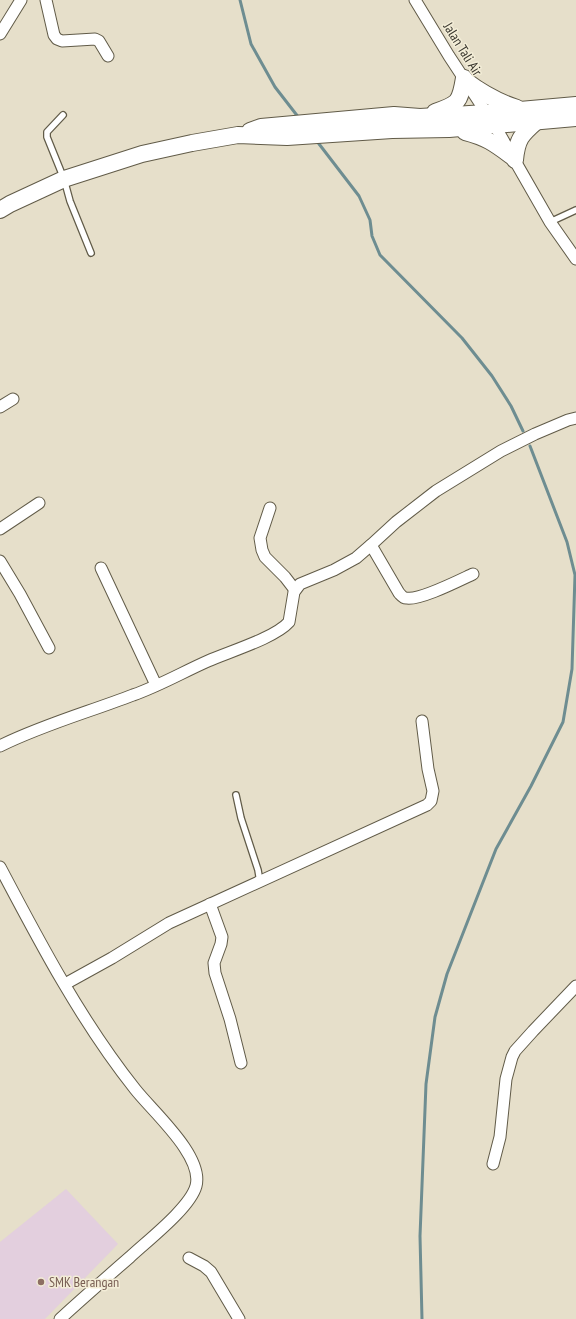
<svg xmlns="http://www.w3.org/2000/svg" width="576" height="1319" font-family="'PT Sans Narrow',sans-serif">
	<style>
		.education { fill: #e3cfde }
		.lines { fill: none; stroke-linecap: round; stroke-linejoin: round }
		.stream { stroke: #6e8d91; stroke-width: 3 }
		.lane-casing { stroke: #615b48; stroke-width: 8 }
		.street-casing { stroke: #615b48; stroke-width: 13 }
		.secondary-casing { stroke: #615b48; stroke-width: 18 }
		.lane { stroke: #fff; stroke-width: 5.5 }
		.street { stroke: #fff; stroke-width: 11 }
		.secondary { stroke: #fff; stroke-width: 16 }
		.education-dot { fill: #8d6e63; stroke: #f3edd7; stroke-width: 1.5 }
		.labels { text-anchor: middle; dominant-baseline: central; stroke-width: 3; stroke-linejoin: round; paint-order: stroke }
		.street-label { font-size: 14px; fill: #39362e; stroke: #f3edd7 }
		.education-label { font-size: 14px; fill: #785e54; stroke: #f3edd7; text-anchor: start }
	</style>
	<rect width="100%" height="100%" fill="#e6dfca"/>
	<!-- education -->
	<polygon class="education" points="66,1189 118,1244 45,1319 0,1319 0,1242"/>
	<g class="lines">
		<!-- stream -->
		<g class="stream">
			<polyline points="240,0 251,44 275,87 299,118"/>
			<polyline points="316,140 359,196 370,220 372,236 380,255 462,338 492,376 511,406 523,431"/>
			<polyline points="422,1319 420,1236 426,1084 435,1017 447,974 496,849 531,786 563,722 572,669 575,575 567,542 530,446"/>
		</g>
		<!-- lane casing -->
		<g class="lane-casing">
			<g id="lane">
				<polyline points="63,115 47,132 47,137 64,179 70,201 91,253"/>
				<polyline points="550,222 576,210"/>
				<polyline points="236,795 241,818 258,870 260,882"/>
			</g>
		</g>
		<!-- street casing -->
		<g class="street-casing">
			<g id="street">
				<polyline points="46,0 54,35 57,39 62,41 95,39 99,41 108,56"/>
				<polyline points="415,0 449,56 495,126 550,222 576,259"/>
				<polyline points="0,34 21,0"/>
				<polyline points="0,407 13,399"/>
				<polyline points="270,508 260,538 262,550 265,557 285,577 295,590"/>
				<polyline points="0,529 39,503"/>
				<path d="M371,545L399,593C401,595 403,598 406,598C419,601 460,580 473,574"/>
				<polyline points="0,561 20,594 49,648"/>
				<polyline points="101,568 156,685"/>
				<path d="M0,746C42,725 89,712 133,695C159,686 183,672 208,661C228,652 275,638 289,622L294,592L300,584L334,570L356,558L371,545L396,522L436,491L501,451L535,434L568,420L576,418"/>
				<path d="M0,867C40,943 81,1021 135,1089C153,1112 204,1156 196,1186C190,1208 147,1241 130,1257C107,1277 83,1298 60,1319"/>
				<polyline points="210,904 222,937 221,944 214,963 215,973 230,1019 241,1063"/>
				<polyline points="65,984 112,958 169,923 427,805 431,801 433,791 428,769 422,721"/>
				<polyline points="493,1164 500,1137 506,1079 512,1057 515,1051 533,1031 576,986"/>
				<polyline points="189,1258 204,1266 211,1272 239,1319"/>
			</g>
		</g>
		<!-- secondary casing -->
		<g class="secondary-casing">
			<g id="secondary">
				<path d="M466,81C482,93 498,102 517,108"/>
				<path d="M435,112C458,104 460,103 464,78"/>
				<polyline points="250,131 261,127 394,115 420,117 486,113 576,105"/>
				<path d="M465,132C488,138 495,144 514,158"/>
				<path d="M515,160C517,139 521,135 537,121"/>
				<polyline points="0,210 10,204 64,179 142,154 192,143 238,135 287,137 392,130 449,129 576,118"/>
			</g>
		</g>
		<!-- lane -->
		<use href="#lane" class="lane"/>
		<!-- street -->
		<use href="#street" class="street"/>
		<!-- secondary -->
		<use href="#secondary" class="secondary"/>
	</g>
	<!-- markers -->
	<circle class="education-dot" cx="41" cy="1282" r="4"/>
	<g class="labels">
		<!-- street labels -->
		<g class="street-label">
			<text transform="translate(463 49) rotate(58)">Jalan Tali Air</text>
		</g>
		<!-- education labels -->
		<g class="education-label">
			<text x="49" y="1282">SMK Berangan</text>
		</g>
	</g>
</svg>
